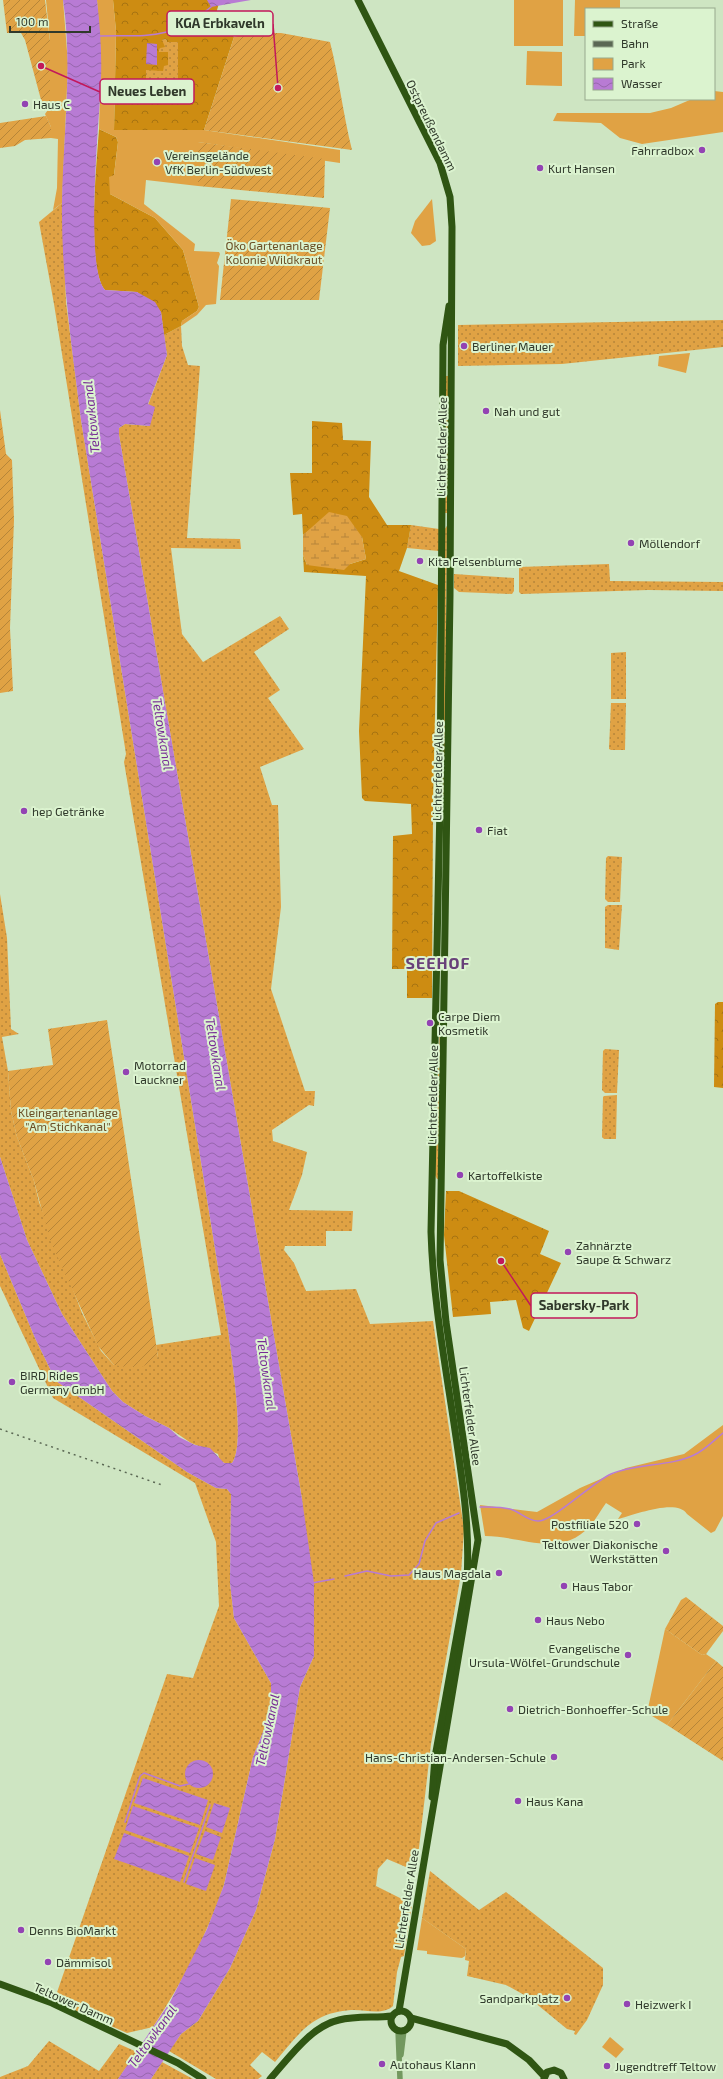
<svg xmlns="http://www.w3.org/2000/svg" width="723" height="2079" font-family="'Exo 2',sans-serif">
	<style>
		.grass { fill: url(#grass-dots) }
		.forest { fill: url(#forest-crowns); fill-rule: evenodd }
		.wetland { fill: url(#wetland-marsh) }
		.park { fill: #e0a244 }
		.garden { fill: url(#garden-furrows) }
		.water { fill: url(#water-waves) }
		.lines { fill: none; stroke-linecap: round; stroke-linejoin: round }
		.stream { stroke: #b87bd4; stroke-width: 1.5 }
		.minor { stroke: #73985f; stroke-width: 5.5 }
		.major { stroke: #2f5513; stroke-width: 7 }
		.rail { stroke: #5b6854; stroke-width: 1.5; stroke-dasharray: 2 4; stroke-linecap: butt }
		.poi-dot { fill: #9343b3; stroke: #dbf3cf; stroke-width: 1.5 }
		.labels { text-anchor: middle; dominant-baseline: central; stroke-width: 4; stroke-linejoin: round; paint-order: stroke }
		.poi-label { font-size: 12px; fill: #30392b; stroke: #dbf3cf; text-anchor: start }
		.street-label { font-size: 12px; fill: #30392b; stroke: #dbf3cf }
		.park-label { font-size: 12px; fill: #6b4f26; stroke: #dbf3cf }
		.water-label { font-size: 13px; font-style: italic; fill: #772b95; stroke: #dbf3cf }
		.district-label { font-size: 16px; font-weight: bold; letter-spacing: 1px; fill: #684179; stroke: #dbf3cf }
		.leader { fill: none; stroke: #c2185b; stroke-width: 1.5 }
		.callout-dot { fill: #c2185b; stroke: #dbf3cf; stroke-width: 1.5 }
		.callout { fill: #dbf3cf; stroke: #c2185b; stroke-width: 1.5 }
		.callout-label { font-size: 13px; text-anchor: middle; font-weight: bold; fill: #30392b }
	</style>
	<defs>
		<pattern id="grass-dots" width="8" height="8" patternUnits="userSpaceOnUse"><rect width="8" height="8" fill="#e0a244"/><path d="M2 2h.1M6 6h.1" fill="none" stroke="#b68539" stroke-width="1.8" stroke-linecap="round"/></pattern>
		<pattern id="forest-crowns" width="20" height="18" patternUnits="userSpaceOnUse"><rect width="20" height="18" fill="#cd8c12"/><path d="M2 6a3 3 0 1 1 6 0M12 15a3 3 0 1 1 6 0" fill="none" stroke="#a77311"/></pattern>
		<pattern id="wetland-marsh" width="20" height="14" patternUnits="userSpaceOnUse"><rect width="20" height="14" fill="#e0a244"/><path d="M1 5h8M5 5V1M11 12h8M15 12V8" fill="none" stroke="#b68539"/></pattern>
		<pattern id="garden-furrows" width="10" height="10" patternUnits="userSpaceOnUse"><rect width="10" height="10" fill="#e0a244"/><path d="M-1 1l2-2M0 10L10 0M9 11l2-2" fill="none" stroke="#b68539"/></pattern>
		<pattern id="water-waves" width="16" height="10" patternUnits="userSpaceOnUse"><rect width="16" height="10" fill="#b87bd4"/><path d="M0 5q4-4 8 0t8 0" fill="none" stroke="#9666ac"/></pattern>
	</defs>
	<rect width="100%" height="100%" fill="#cee5c2"/>
	<!-- grass -->
	<g class="grass">
		<polygon points="166,39 167,42 178,42 178,102 146,102 146,70 163,70 159,52 162,40"/>
		<path d="M62,203L66,302L81,420L228,1329C231,1354 246,1446 232,1463L227,1464L220,1461L218,1454L191,1443L169,1428L145,1416L123,1402L112,1391L62,1314L27,1240L0,1157V894L7,938L11,1029L19,1034L2,1037L8,1071L11,1111L17,1137L34,1181L39,1202L82,1313L101,1351L114,1365L158,1357L156,1345L221,1335L124,762L126,754L54,304L39,222Z"/>
		<polygon points="723,320 723,347 562,364 458,366 458,325"/>
		<path d="M181,326L182,346L188,365L200,366L187,538L240,539L241,549L171,548L182,634L203,662L280,616L289,629L254,652L280,690L268,698L304,749L260,767L272,805H278L281,907L271,989L305,1091H315L314,1106L309,1105L272,1130L273,1141L307,1152L302,1175L289,1210L353,1211L352,1231H326V1246H285L284,1250L294,1263L306,1291L356,1289L370,1324L433,1321L464,1529L461,1574L431,1744L419,1848L413,1870L387,1859L378,1869L376,1886L412,1904L404,1956L401,1957L397,1972L393,2006C382,2016 365,2009 351,2010C340,2011 328,2013 318,2019C301,2028 287,2048 275,2062L262,2052L250,2065L262,2076L258,2079H216L169,2051L181,2034L198,2021L230,1968L256,1910L275,1839L300,1687L314,1656L302,1499L119,435V428L125,424L150,426L148,405L167,355L164,335Z"/>
		<polygon points="446,376 449,376 449,513 445,513"/>
		<polygon points="411,525 439,529 439,551 407,548"/>
		<polygon points="447,526 445,795 443,796 444,530"/>
		<polygon points="609,564 610,581 723,582 723,591 648,590 521,594 519,592 519,567"/>
		<polygon points="454,574 514,578 514,591 512,594 459,592 454,588"/>
		<polygon points="626,652 626,699 611,699 611,653"/>
		<polygon points="611,703 626,703 625,750 611,750 609,749"/>
		<polygon points="608,856 622,857 620,902 608,902 605,899 606,858"/>
		<polygon points="608,905 622,905 619,950 605,948 605,907"/>
		<polygon points="440,1006 438,1179 437,1179 435,1175"/>
		<polygon points="605,1049 619,1050 617,1093 605,1093 602,1090 603,1051"/>
		<polygon points="617,1095 616,1139 604,1139 602,1137 603,1097 604,1096"/>
		<path d="M0,1254L35,1338L56,1381L187,1472L216,1488L227,1489L231,1494L230,1583L234,1618L271,1683V1699L267,1722L253,1757L224,1885C207,1935 182,1983 153,2027L127,2033L54,2001L167,1674L193,1678L219,1606L216,1542L195,1483L53,1398L0,1286Z"/>
		<polygon points="430,1871 479,1910 506,1892 603,1968 603,1985 587,2020 576,2035 574,2034 575,2031 567,2029 528,1997 506,1985 467,1976 469,1961 465,1960 466,1949 422,1918"/>
		<polygon points="49,2041 99,2071 119,2044 137,2052 118,2079 0,2079 0,2077 28,2066"/>
		<polygon points="162,2062 193,2079 151,2079"/>
	</g>
	<!-- forest -->
	<g class="forest">
		<path d="M113,0H220L217,10V20L234,37L204,130H114L116,31ZM166,39L167,42H178V102H146V70L163,71L164,66L168,65V52H159L160,48L165,47L162,40Z"/>
		<path d="M99,129L116,137L118,142L114,175L110,194L155,218L183,250L199,307L197,311L182,321L181,326L164,335L161,312L137,292L105,290C86,269 97,159 99,129Z"/>
		<polygon points="312,421 342,423 343,440 371,441 369,497 387,525 411,525 407,548 399,571 438,585 433,802 432,998 407,998 407,969 392,969 393,836 412,834 411,804 365,801 362,798 359,731 366,576 304,572 303,555 307,565 350,564 366,559 362,537 314,527 303,535 302,514 293,515 290,473 312,473"/>
		<polygon points="718,1002 723,1002 723,1088 714,1087 715,1004"/>
		<polygon points="446,1191 459,1191 549,1231 540,1254 561,1263 529,1331 523,1328 516,1300 490,1302 491,1314 453,1317 444,1235"/>
	</g>
	<!-- wetland -->
	<polygon class="wetland" points="329,512 347,516 362,537 366,559 350,564 344,570 307,565 303,555 303,535"/>
	<!-- park -->
	<g class="park">
		<polygon points="46,0 63,0 68,64 62,203 53,210 57,188 58,139 51,138 51,127 45,114 50,107 50,41"/>
		<polygon points="97,0 113,0 116,31 114,130 204,130 340,150 340,163 198,142 198,186 146,180 144,204 195,244 194,251 219,252 220,254 217,263 219,266 216,304 206,305 197,315 181,326 182,321 197,311 199,307 183,250 155,218 110,194 109,177 114,175 118,142 116,137 99,129 101,58"/>
		<rect x="514" y="0" width="49" height="46"/>
		<polygon points="575,0 620,0 620,9 586,9 586,36 574,36"/>
		<polygon points="527,51 562,52 562,86 526,85"/>
		<polygon points="714,91 723,92 723,132 642,144 620,138 601,123 553,121 557,113 650,113 671,108 692,99 714,99"/>
		<polygon points="432,199 436,241 430,245 422,246 411,233 415,221"/>
		<polygon points="690,353 686,373 658,366 659,356"/>
		<path d="M723,1425V1516L715,1531L711,1533L687,1514C677,1498 634,1515 618,1519L622,1513L606,1503C601,1510 596,1519 590,1526C560,1559 523,1536 485,1536L480,1505L537,1512L580,1488L626,1468L684,1454Z"/>
		<polygon points="665,1629 702,1655 706,1654 716,1661 667,1725 647,1713"/>
		<polygon points="422,1918 466,1949 465,1956 462,1958 427,1954 427,1951 417,1950"/>
		<polygon points="610,2037 624,2049 616,2058 602,2047"/>
	</g>
	<!-- garden -->
	<g class="garden">
		<polygon points="3,0 45,0 50,41 50,107 44,111 25,40 21,33 7,33"/>
		<path d="M250,33H281L330,42C339,77 343,114 352,150L204,130L234,37Z"/>
		<polygon points="46,116 51,127 51,138 25,140 15,146 0,148 0,123"/>
		<polygon points="198,142 325,159 324,198 198,186"/>
		<polygon points="231,199 330,208 319,300 220,300"/>
		<polygon points="0,410 6,454 12,460 14,520 10,628 13,691 0,693"/>
		<polygon points="107,1020 158,1357 142,1367 126,1367 114,1365 98,1346 50,1240 34,1181 17,1137 11,1111 8,1071 53,1065 48,1029"/>
		<polygon points="686,1597 723,1626 723,1631 706,1654 702,1655 665,1629 681,1600"/>
		<polygon points="716,1661 723,1667 723,1761 667,1725"/>
	</g>
	<!-- water -->
	<g class="water">
		<path d="M63,0H97C100,26 102,53 101,79C100,116 84,268 105,290L137,292L155,302L161,312L167,355L148,404L155,407L150,426L125,424L119,428V435L302,1499L314,1583V1656L300,1687L275,1839L256,1910L230,1968L198,2021L181,2034L151,2079H118L170,2002L207,1929L224,1885L253,1757L267,1722L271,1699V1683L234,1618L230,1583L231,1494L227,1489L216,1488L187,1472L56,1381L35,1338L0,1254V1157L27,1240L62,1314L112,1391L123,1402L145,1416L169,1428L179,1437L195,1445L210,1448L224,1463H232C246,1446 231,1354 228,1329L81,420C72,348 61,276 62,203C63,135 73,67 63,0Z"/>
		<polygon points="207,0 251,0 211,7"/>
		<polygon points="147,43 157,44 157,65 146,64"/>
		<circle cx="199" cy="1774" r="14"/>
		<polygon points="143,1778 208,1800 200,1825 134,1803"/>
		<polygon points="214,1803 230,1808 222,1833 206,1827"/>
		<polygon points="133,1806 199,1828 190,1853 125,1830"/>
		<polygon points="205,1831 221,1837 213,1860 196,1854"/>
		<polygon points="124,1833 189,1856 180,1882 114,1859"/>
		<polygon points="195,1858 215,1865 206,1891 186,1884"/>
	</g>
	<g class="lines">
		<!-- stream -->
		<g class="stream">
			<path d="M99,36C150,35 169,41 211,7"/>
			<path d="M480,1507C491,1507 502,1506 513,1510C521,1513 528,1521 538,1521C552,1522 593,1482 611,1474C637,1463 669,1467 694,1455C705,1450 714,1440 723,1433"/>
			<polyline points="345,1576 367,1571 391,1576 409,1575 419,1564 425,1541 436,1523 459,1513"/>
			<polyline points="312,1583 334,1579"/>
			<polyline points="125,1822 140,1776 144,1773 180,1786 189,1784"/>
			<polyline points="184,1882 210,1805"/>
		</g>
		<!-- minor -->
		<g class="minor">
			<polyline points="398,2030 400,2079"/>
			<polyline points="401,2055 404,2030"/>
		</g>
		<!-- major -->
		<g class="major">
			<polyline points="358,0 440,163 450,197 452,227 450,595 440,1260 446,1322 478,1540 399,2011"/>
			<path d="M432,1797L435,1757L467,1579C470,1530 463,1484 456,1437C446,1368 433,1301 431,1232L440,805L443,345L449,306"/>
			<polyline points="0,1984 52,2003 178,2063 203,2079"/>
			<circle cx="401" cy="2021" r="10"/>
			<polyline points="411,2018 507,2044 529,2060 544,2076"/>
			<path d="M270,2079C289,2058 311,2026 339,2020C356,2016 375,2018 392,2016"/>
			<polyline points="544,2079 547,2072 554,2070 561,2073 564,2079"/>
		</g>
		<!-- rail -->
		<polyline class="rail" points="0,1429 162,1485"/>
	</g>
	<!-- markers -->
	<g class="poi-dot">
		<circle cx="25" cy="104" r="4"/>
		<circle cx="702" cy="150" r="4"/>
		<circle cx="157" cy="162" r="4"/>
		<circle cx="540" cy="168" r="4"/>
		<circle cx="464" cy="346" r="4"/>
		<circle cx="486" cy="411" r="4"/>
		<circle cx="631" cy="543" r="4"/>
		<circle cx="420" cy="561" r="4"/>
		<circle cx="24" cy="811" r="4"/>
		<circle cx="479" cy="830" r="4"/>
		<circle cx="430" cy="1023" r="4"/>
		<circle cx="126" cy="1072" r="4"/>
		<circle cx="460" cy="1175" r="4"/>
		<circle cx="568" cy="1252" r="4"/>
		<circle cx="12" cy="1382" r="4"/>
		<circle cx="637" cy="1524" r="4"/>
		<circle cx="666" cy="1551" r="4"/>
		<circle cx="499" cy="1573" r="4"/>
		<circle cx="564" cy="1586" r="4"/>
		<circle cx="538" cy="1620" r="4"/>
		<circle cx="628" cy="1655" r="4"/>
		<circle cx="510" cy="1709" r="4"/>
		<circle cx="554" cy="1757" r="4"/>
		<circle cx="518" cy="1801" r="4"/>
		<circle cx="21" cy="1930" r="4"/>
		<circle cx="48" cy="1962" r="4"/>
		<circle cx="567" cy="1998" r="4"/>
		<circle cx="627" cy="2004" r="4"/>
		<circle cx="382" cy="2064" r="4"/>
		<circle cx="607" cy="2066" r="4"/>
	</g>
	<g class="labels">
		<!-- poi labels -->
		<g class="poi-label">
			<text x="33" y="104">Haus C</text>
			<text x="694" y="150" text-anchor="end">Fahrradbox</text>
			<text x="165" y="155">Vereinsgelände<tspan x="165" dy="14">VfK Berlin-Südwest</tspan></text>
			<text x="548" y="168">Kurt Hansen</text>
			<text x="472" y="346">Berliner Mauer</text>
			<text x="494" y="411">Nah und gut</text>
			<text x="639" y="543">Möllendorf</text>
			<text x="428" y="561">Kita Felsenblume</text>
			<text x="32" y="811">hep Getränke</text>
			<text x="487" y="830">Fiat</text>
			<text x="438" y="1016">Carpe Diem<tspan x="438" dy="14">Kosmetik</tspan></text>
			<text x="134" y="1065">Motorrad<tspan x="134" dy="14">Lauckner</tspan></text>
			<text x="468" y="1175">Kartoffelkiste</text>
			<text x="576" y="1245">Zahnärzte<tspan x="576" dy="14">Saupe &amp; Schwarz</tspan></text>
			<text x="20" y="1375">BIRD Rides<tspan x="20" dy="14">Germany GmbH</tspan></text>
			<text x="629" y="1524" text-anchor="end">Postfiliale 520</text>
			<text x="658" y="1544" text-anchor="end">Teltower Diakonische<tspan x="658" dy="14">Werkstätten</tspan></text>
			<text x="491" y="1573" text-anchor="end">Haus Magdala</text>
			<text x="572" y="1586">Haus Tabor</text>
			<text x="546" y="1620">Haus Nebo</text>
			<text x="620" y="1648" text-anchor="end">Evangelische<tspan x="620" dy="14">Ursula-Wölfel-Grundschule</tspan></text>
			<text x="518" y="1709">Dietrich-Bonhoeffer-Schule</text>
			<text x="546" y="1757" text-anchor="end">Hans-Christian-Andersen-Schule</text>
			<text x="526" y="1801">Haus Kana</text>
			<text x="29" y="1930">Denns BioMarkt</text>
			<text x="56" y="1962">Dämmisol</text>
			<text x="559" y="1998" text-anchor="end">Sandparkplatz</text>
			<text x="635" y="2004">Heizwerk I</text>
			<text x="390" y="2064">Autohaus Klann</text>
			<text x="615" y="2066">Jugendtreff Teltow</text>
		</g>
		<!-- street labels -->
		<g class="street-label">
			<text transform="translate(432 125) rotate(64)">Ostpreußendamm</text>
			<text transform="translate(441 447) rotate(-89)">Lichterfelder Allee</text>
			<text transform="translate(437 771) rotate(-89)">Lichterfelder Allee</text>
			<text transform="translate(432 1095) rotate(-89)">Lichterfelder Allee</text>
			<text transform="translate(471 1416) rotate(82)">Lichterfelder Allee</text>
			<text transform="translate(406 1899) rotate(-81)">Lichterfelder Allee</text>
			<text transform="translate(74 2003) rotate(24)">Teltower Damm</text>
		</g>
		<!-- park labels -->
		<g class="park-label">
			<text x="274" y="245">Öko Gartenanlage<tspan x="274" dy="14">Kolonie Wildkraut</tspan></text>
			<text x="68" y="1112">Kleingartenanlage<tspan x="68" dy="14">"Am Stichkanal"</tspan></text>
		</g>
		<!-- water labels -->
		<g class="water-label">
			<text transform="translate(91 417) rotate(-96)">Teltowkanal</text>
			<text transform="translate(163 734) rotate(81)">Teltowkanal</text>
			<text transform="translate(216 1054) rotate(81)">Teltowkanal</text>
			<text transform="translate(267 1374) rotate(82)">Teltowkanal</text>
			<text transform="translate(267 1730) rotate(-78)">Teltowkanal</text>
			<text transform="translate(152 2036) rotate(-54)">Teltowkanal</text>
		</g>
		<!-- district labels -->
		<g class="district-label">
			<text x="438" y="962">SEEHOF</text>
		</g>
	</g>
	<!-- callouts -->
	<path class="leader" d="M278 88L273 24M41 66L100 92M501 1261L531 1306"/>
	<g class="callout-dot">
		<circle cx="278" cy="88" r="4"/>
		<circle cx="41" cy="66" r="4"/>
		<circle cx="501" cy="1261" r="4"/>
	</g>
	<g class="callout">
		<rect x="167" y="11" width="106" height="25" rx="4"/>
		<rect x="100" y="79" width="94" height="25" rx="4"/>
		<rect x="531" y="1293" width="106" height="25" rx="4"/>
	</g>
	<g class="callout-label">
		<text x="220" y="28">KGA Erbkaveln</text>
		<text x="147" y="96">Neues Leben</text>
		<text x="584" y="1310">Sabersky-Park</text>
	</g>
	<!-- legend -->
	<rect x="585" y="8" width="130" height="92" fill="#dbf3cf" stroke="#97a98d"/>
	<rect x="593" y="21" width="20" height="6" fill="#2f5513" stroke="#97a98d"/>
	<text x="621" y="28" font-size="12" fill="#30392b">Straße</text>
	<rect x="593" y="41" width="20" height="6" fill="#5b6854" stroke="#97a98d"/>
	<text x="621" y="48" font-size="12" fill="#30392b">Bahn</text>
	<rect x="593" y="58" width="20" height="12" fill="#e0a244" stroke="#97a98d"/>
	<text x="621" y="68" font-size="12" fill="#30392b">Park</text>
	<rect x="593" y="78" width="20" height="12" fill="url(#water-waves)" stroke="#97a98d"/>
	<text x="621" y="88" font-size="12" fill="#30392b">Wasser</text>
	<!-- scale -->
	<path d="M10 26v6h80v-6" fill="none" stroke="#30392b" stroke-width="2"/>
	<text x="16" y="26" font-size="12" fill="#30392b" stroke="#dbf3cf" stroke-width="3" paint-order="stroke">100 m</text>
</svg>
